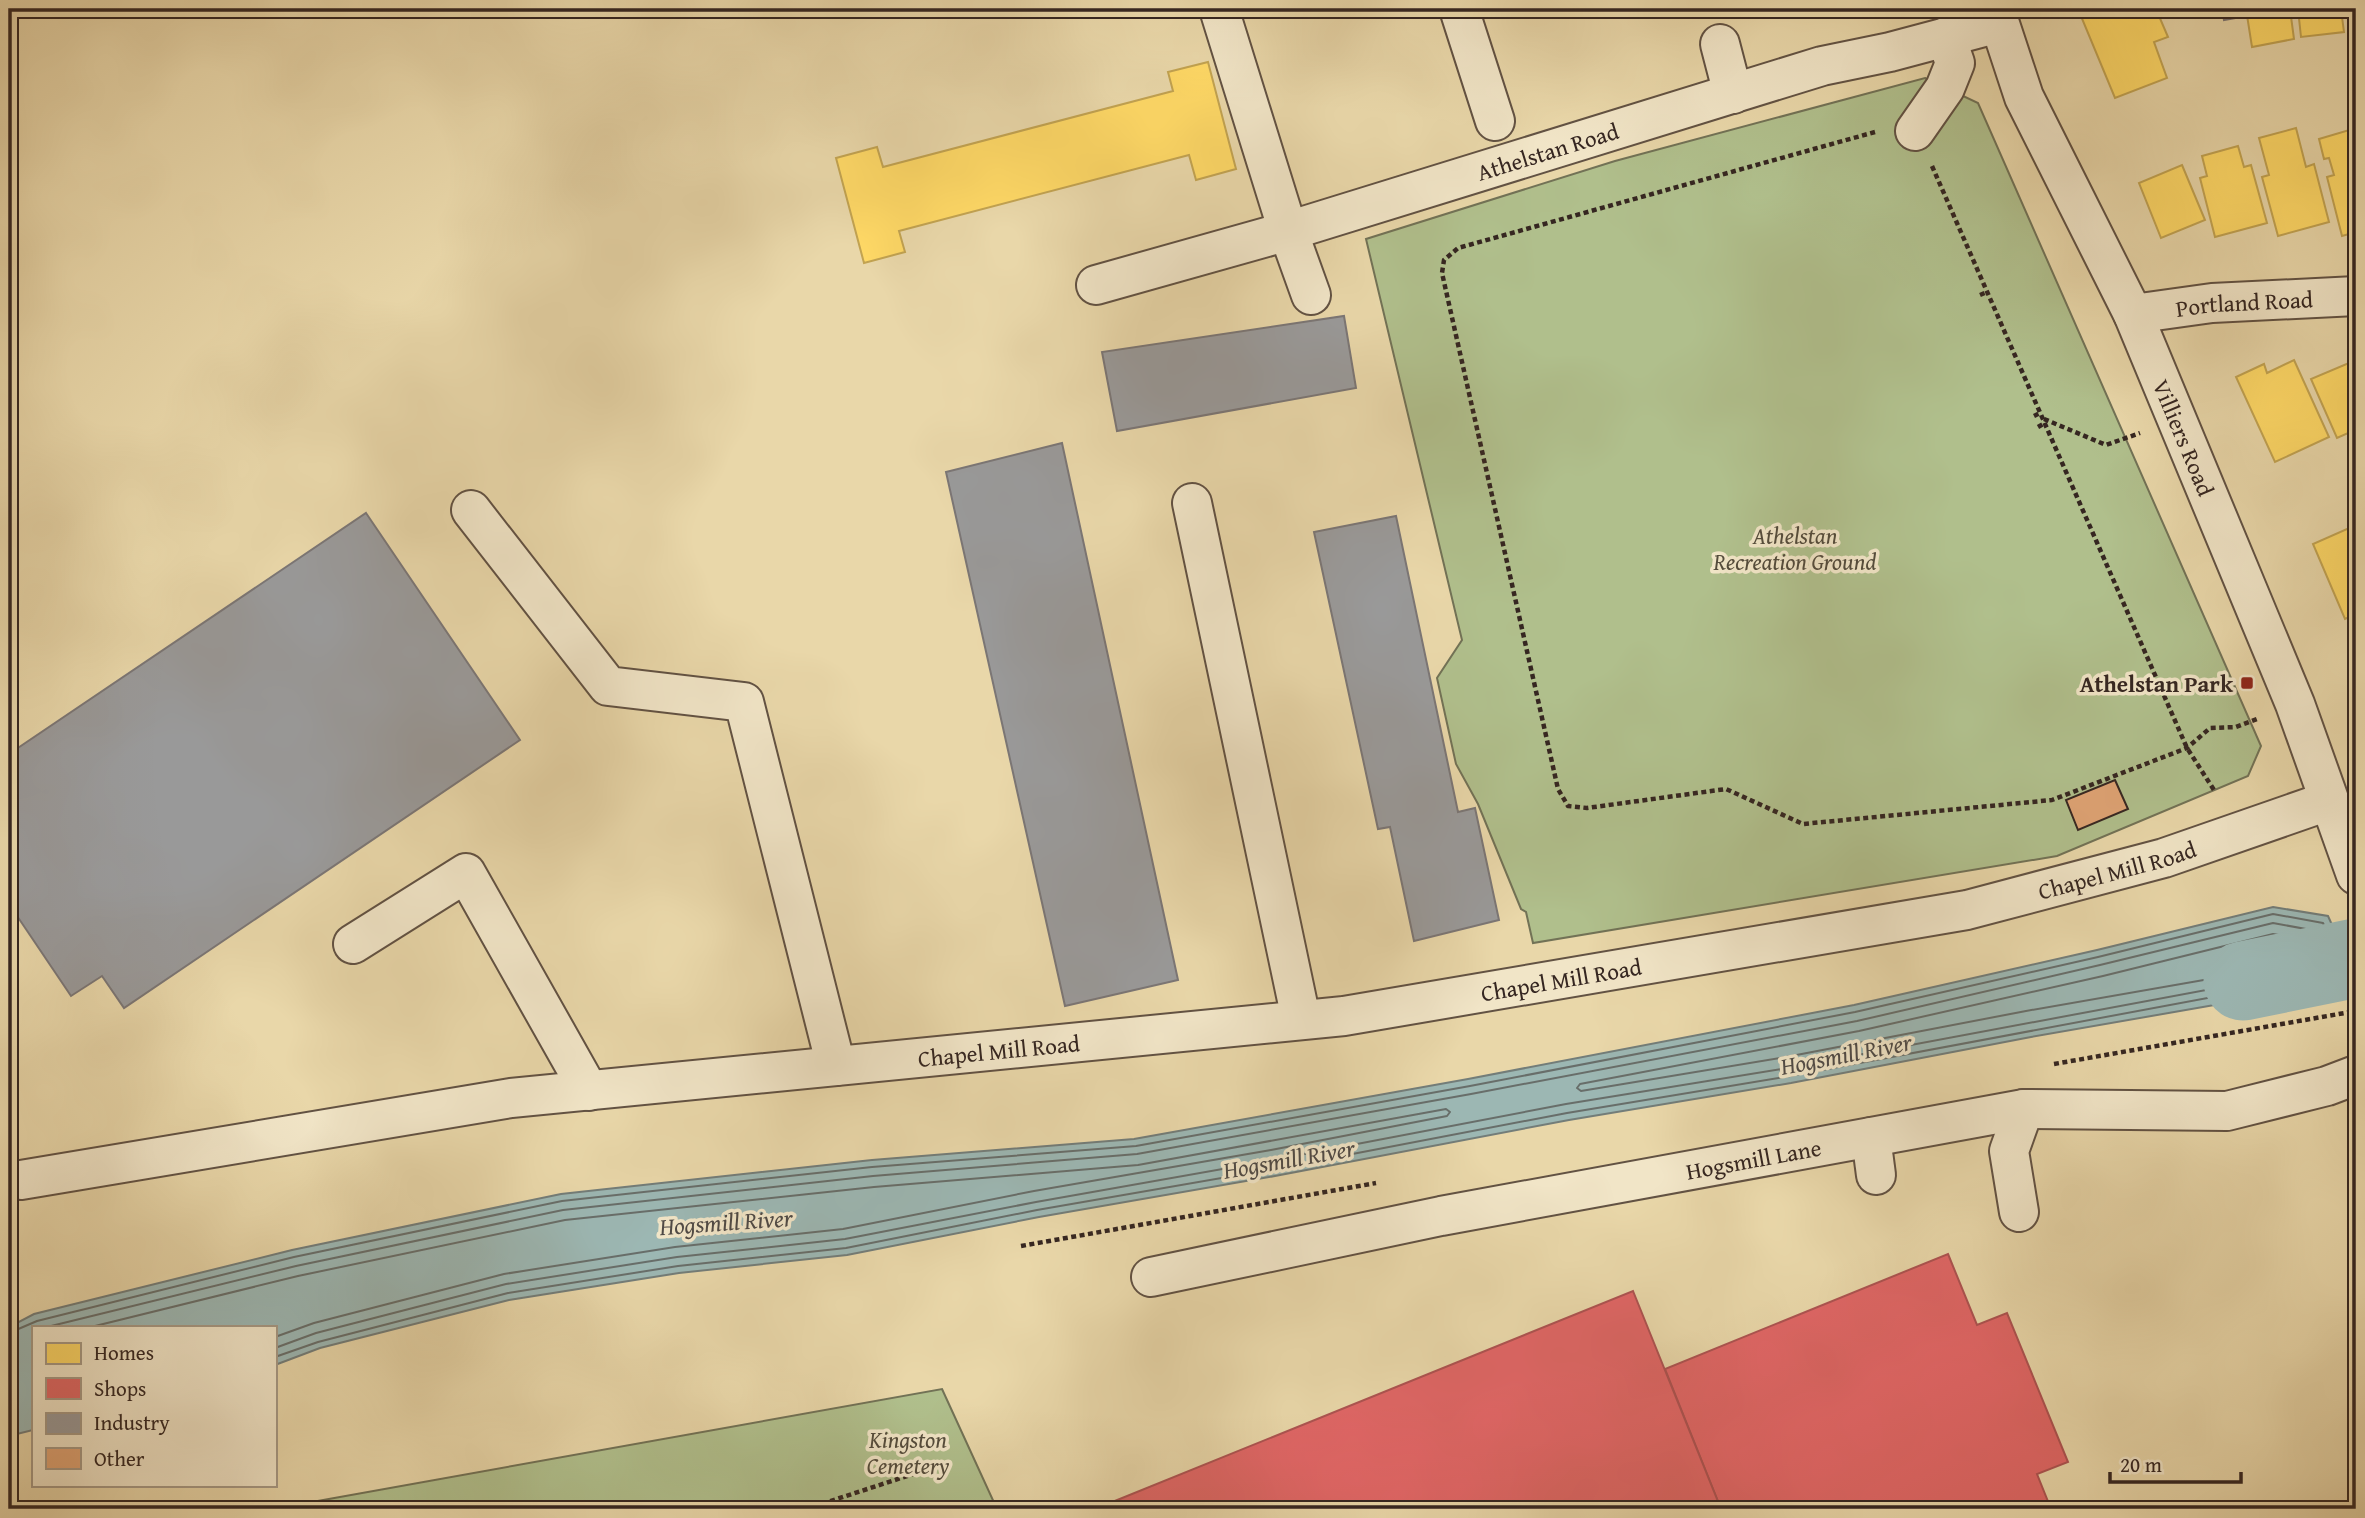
<svg xmlns="http://www.w3.org/2000/svg" width="2365" height="1518" font-family="'Gentium Book Plus',serif">
	<style>
		.green { fill: #b0bf8c; stroke: #727256; stroke-width: 2 }
		.water { fill: #9cb7b3; stroke: #737d79; stroke-width: 2 }
		.homes { fill: #ffd966; stroke: #c2a351; stroke-width: 2 }
		.shops { fill: #e06666; stroke: #ad5351; stroke-width: 2 }
		.industry { fill: #999; stroke: #7b7675; stroke-width: 2 }
		.lines { fill: none; stroke-linecap: round; stroke-linejoin: round }
		.shore { stroke: #686e6a; stroke-width: 2 }
		.river { stroke: #9cb7b3; stroke-width: 79 }
		.building { fill: #e0a475; stroke: #352621; stroke-width: 2 }
		.minor-casing { stroke: #625243; stroke-width: 42 }
		.path { stroke: #352621; stroke-width: 4.5; stroke-dasharray: 5 3.5; stroke-linecap: butt }
		.minor { stroke: #f1e5c7; stroke-width: 38 }
		.poi-dot { fill: #8f2418; stroke: #f1e5c7; stroke-width: 2.5 }
		.labels { text-anchor: middle; dominant-baseline: central; stroke-width: 7; stroke-linejoin: round; paint-order: stroke }
		.street-label { font-size: 23px; fill: #352621; stroke: #f1e5c7 }
		.park-label { font-size: 23px; font-style: italic; fill: #544c3c; stroke: #f1e5c7 }
		.poi-label { font-size: 23px; font-weight: bold; fill: #352621; stroke: #f1e5c7; text-anchor: end }
		.water-label { font-size: 24px; font-style: italic; fill: #4f4a46; stroke: #f1e5c7 }
	</style>
	<rect width="100%" height="100%" fill="#e9d7a9"/>
	<filter id="stains"><feTurbulence type="fractalNoise" baseFrequency=".00286" numOctaves="4"/><feColorMatrix values="0 0 0 0 .2 0 0 0 0 .09 0 0 0 0 .02 0 0 0 .5 -.17"/></filter>
	<radialGradient id="worn" r=".72"><stop offset=".6" stop-color="#630" stop-opacity="0"/><stop offset="1" stop-color="#630" stop-opacity=".3"/></radialGradient>
	<!-- green -->
	<g class="green">
		<polygon points="1925,78 1978,103 2261,746 2248,776 2057,856 1533,943 1526,912 1521,909 1478,804 1456,764 1437,678 1462,640 1366,239 1615,161"/>
		<polygon points="942,1389 997,1509 273,1509"/>
	</g>
	<!-- water -->
	<polygon class="water" points="2273,907 2328,916 2356,978 2266,996 2031,1037 1791,1083 1569,1120 1275,1176 1039,1217 847,1255 679,1273 509,1300 320,1348 275,1365 275,1327 33,1327 33,1430 9,1436 9,1327 34,1314 292,1250 561,1194 872,1160 1134,1139 1468,1079 1854,1005 2097,950"/>
	<!-- homes -->
	<g class="homes">
		<polygon points="2078,9 2156,9 2168,37 2154,42 2167,78 2115,98"/>
		<polygon points="2246,9 2290,9 2294,39 2252,47"/>
		<polygon points="2298,9 2341,9 2344,32 2301,37"/>
		<polygon points="1208,62 1236,169 1196,180 1189,155 899,231 905,252 864,263 836,158 877,147 883,167 1173,91 1168,72"/>
		<polygon points="2296,128 2306,167 2314,164 2329,222 2278,236 2262,177 2269,175 2259,138"/>
		<polygon points="2356,128 2356,232 2342,236 2327,177 2334,175 2329,158 2324,159 2319,139"/>
		<polygon points="2238,146 2244,167 2251,165 2267,223 2215,237 2200,178 2207,176 2202,156"/>
		<polygon points="2182,165 2205,220 2161,238 2139,183"/>
		<polygon points="2294,360 2329,437 2275,462 2236,377 2264,364 2267,373"/>
		<polygon points="2356,360 2356,452 2348,433 2337,438 2311,379"/>
		<polygon points="2356,525 2356,614 2345,619 2313,544"/>
	</g>
	<!-- shops -->
	<g class="shops">
		<polygon points="1948,1254 1977,1325 2007,1313 2068,1462 2037,1474 2051,1509 1721,1509 1665,1369"/>
		<polygon points="1633,1291 1721,1509 1095,1509"/>
	</g>
	<!-- industry -->
	<g class="industry">
		<polygon points="2222,9 2246,9 2247,16 2224,20"/>
		<polygon points="1344,316 1356,388 1117,431 1102,352"/>
		<polygon points="1062,443 1178,980 1065,1006 946,472"/>
		<polygon points="366,513 520,740 124,1008 102,976 71,996 9,904 9,754"/>
		<polygon points="1396,516 1458,812 1475,808 1499,920 1414,941 1390,827 1378,829 1314,532"/>
	</g>
	<g class="lines">
		<!-- shore -->
		<g class="shore">
			<polygon points="2273,934 2309,940 2316,957 2261,970 2026,1011 1786,1057 1581,1091 1577,1088 1580,1084 1859,1031 2103,976"/>
			<polyline points="47,1327 296,1266 563,1210 873,1176 1137,1154 1471,1094 1857,1021 2100,965 2273,923 2317,931 2332,963 2329,967 1788,1068 1566,1104 1273,1160 1036,1202 845,1239 677,1257 506,1284 316,1333 275,1348"/>
			<polyline points="91,1327 298,1276 565,1220 874,1187 1138,1165 1446,1109 1450,1112 1447,1116 1271,1150 1034,1191 843,1229 675,1247 504,1274 314,1323 275,1337"/>
			<polyline points="9,1333 37,1321 294,1257 562,1201 872,1167 1136,1146 1470,1086 1855,1012 2098,957 2273,914 2323,923 2344,969 2341,973 1790,1076 1567,1113 1274,1169 1037,1210 846,1248 678,1266 508,1293 318,1342 275,1357"/>
		</g>
		<!-- river -->
		<polyline class="river" points="2243,981 2356,958"/>
	</g>
	<!-- building -->
	<polygon class="building" points="2115,780 2128,809 2078,830 2066,800"/>
	<g class="lines">
		<!-- minor casing -->
		<g class="minor-casing">
			<g id="minor">
				<polyline points="1219,9 1288,231 1311,295"/>
				<polyline points="1459,9 1495,121"/>
				<path id="s1" d="M1995,9L2024,97L2133,314L2295,704L2356,875"/>
				<polyline points="1720,44 1733,94"/>
				<polyline points="1915,131 1945,88 1955,63 1946,37"/>
				<path id="s2" d="M1096,285L1288,231L1822,66L1890,52L1999,23"/>
				<path id="s3" d="M2133,314L2212,303L2356,296"/>
				<polyline points="1192,503 1301,1019"/>
				<polyline points="471,510 608,686 744,702 836,1066"/>
				<polyline points="353,944 466,873 589,1091"/>
				<polyline points="1871,1137 1876,1175"/>
				<path id="s4" d="M21,1180L511,1098L1344,1016L1967,910L2164,858L2328,801"/>
				<polyline points="2019,1212 2009,1151 2024,1109"/>
				<path id="s5" d="M1151,1277L1441,1216L2024,1109L2227,1111L2327,1086L2356,1075"/>
			</g>
		</g>
		<!-- path -->
		<g class="path">
			<polyline points="1875,132 1458,248 1444,260 1442,273 1558,789 1568,806 1587,808 1726,789 1803,824 2052,800 2187,748 2210,728 2236,727 2257,719"/>
			<polyline points="1932,166 2187,748 2214,790"/>
			<polyline points="1980,295 1987,292"/>
			<polyline points="2034,416 2040,413"/>
			<polyline points="2044,419 2106,445 2140,433"/>
			<polyline points="2038,427 2045,423"/>
			<polyline points="2054,1064 2356,1011"/>
			<polyline points="1021,1246 1376,1183"/>
			<polyline points="806,1509 947,1463"/>
		</g>
		<!-- minor -->
		<use href="#minor" class="minor"/>
	</g>
	<!-- markers -->
	<rect class="poi-dot" x="2240" y="676" width="14" height="14" rx="3.5"/>
	<g class="labels">
		<!-- street labels -->
		<g class="street-label">
			<text stroke="none"><textPath href="#s2" startOffset="471">Athelstan Road</textPath></text>
			<text stroke="none"><textPath href="#s3" startOffset="112">Portland Road</textPath></text>
			<text stroke="none"><textPath href="#s1" startOffset="469">Villiers Road</textPath></text>
			<text stroke="none"><textPath href="#s4" startOffset="2121">Chapel Mill Road</textPath></text>
			<text stroke="none"><textPath href="#s4" startOffset="1554">Chapel Mill Road</textPath></text>
			<text stroke="none"><textPath href="#s4" startOffset="987">Chapel Mill Road</textPath></text>
			<text stroke="none"><textPath href="#s5" startOffset="614">Hogsmill Lane</textPath></text>
		</g>
		<!-- park labels -->
		<g class="park-label">
			<text x="1795" y="535">Athelstan<tspan x="1795" dy="26">Recreation Ground</tspan></text>
			<text x="908" y="1439">Kingston<tspan x="908" dy="26">Cemetery</tspan></text>
		</g>
		<!-- poi labels -->
		<g class="poi-label">
			<text x="2233" y="683">Athelstan Park</text>
		</g>
		<!-- water labels -->
		<g class="water-label">
			<text transform="translate(1846 1054) rotate(-11)">Hogsmill River</text>
			<text transform="translate(1289 1159) rotate(-10)">Hogsmill River</text>
			<text transform="translate(726 1222) rotate(-4)">Hogsmill River</text>
		</g>
	</g>
	<!-- margin -->
	<rect width="2365" height="1518" fill="none" stroke="#e9d7a9" stroke-width="35"/>
	<rect x="10" y="10" width="2344" height="1497" fill="none" stroke="#352621" stroke-width="3.5"/>
	<rect x="18" y="18" width="2330" height="1483" fill="none" stroke="#352621" stroke-width="2"/>
	<!-- legend -->
	<rect x="32" y="1326" width="245" height="161" fill="#f1e5c7" stroke="#a69985" stroke-width="2"/>
	<rect x="46" y="1343" width="35" height="21" fill="#ffd966" stroke="#a69985" stroke-width="2"/>
	<text x="94" y="1360" font-size="21" fill="#352621">Homes</text>
	<rect x="46" y="1378" width="35" height="21" fill="#e06666" stroke="#a69985" stroke-width="2"/>
	<text x="94" y="1396" font-size="21" fill="#352621">Shops</text>
	<rect x="46" y="1413" width="35" height="21" fill="#999999" stroke="#a69985" stroke-width="2"/>
	<text x="94" y="1430" font-size="21" fill="#352621">Industry</text>
	<rect x="46" y="1448" width="35" height="21" fill="#e0a475" stroke="#a69985" stroke-width="2"/>
	<text x="94" y="1466" font-size="21" fill="#352621">Other</text>
	<!-- scale -->
	<path d="M2110 1472v10h131v-10" fill="none" stroke="#352621" stroke-width="3.5"/>
	<text x="2120" y="1472" font-size="21" fill="#352621" stroke="#f1e5c7" stroke-width="5" paint-order="stroke">20 m</text>
	<rect width="100%" height="100%" filter="url(#stains)"/>
	<rect width="100%" height="100%" fill="url(#worn)"/>
</svg>
